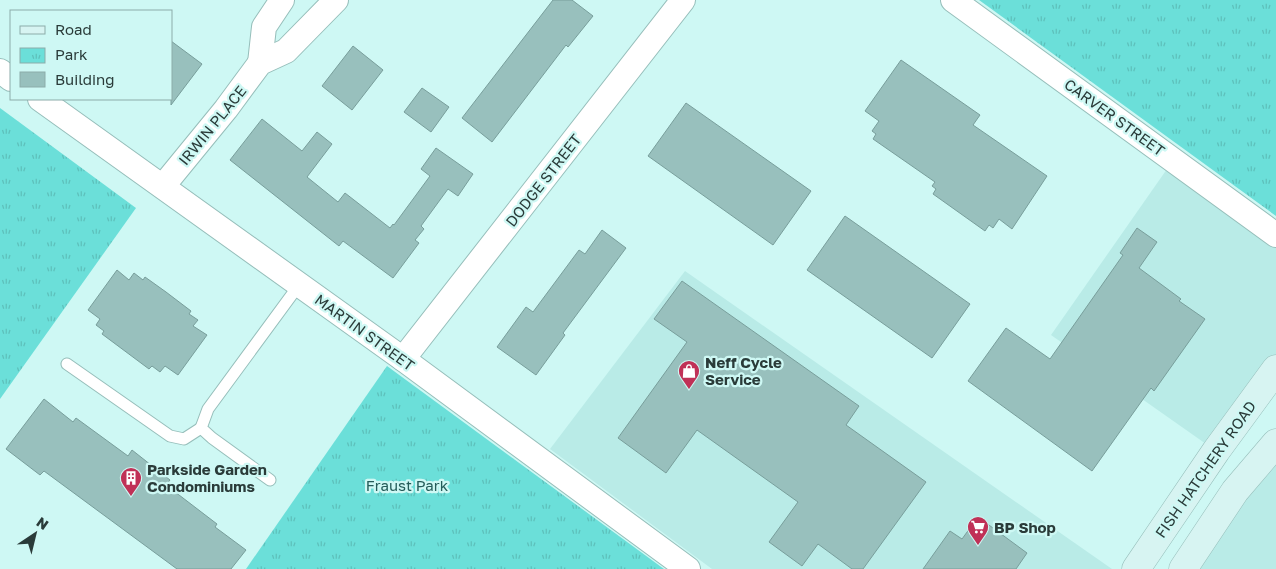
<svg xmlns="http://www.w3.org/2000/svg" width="1276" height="569" font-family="'Golos Text',sans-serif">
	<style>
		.built { fill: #b9ebe7 }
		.park { fill: url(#park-tufts) }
		.building { fill: #98c0bd; stroke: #789e9b }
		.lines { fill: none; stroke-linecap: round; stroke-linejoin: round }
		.service-casing { stroke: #96beba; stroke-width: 13 }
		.minor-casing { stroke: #96beba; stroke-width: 26 }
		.secondary-casing { stroke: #96beba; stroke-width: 29 }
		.service { stroke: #fff; stroke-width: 11 }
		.minor { stroke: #fff; stroke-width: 24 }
		.secondary { stroke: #d7f4f2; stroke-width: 28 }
		.labels { text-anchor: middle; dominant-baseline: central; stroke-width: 4.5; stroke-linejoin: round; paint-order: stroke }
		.street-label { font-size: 15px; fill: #2a3b39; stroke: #cef8f4 }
		.poi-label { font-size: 15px; font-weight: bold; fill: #2a3b39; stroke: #cef8f4; text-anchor: start }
		.park-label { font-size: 15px; fill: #245c59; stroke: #cef8f4 }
	</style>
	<defs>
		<pattern id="park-tufts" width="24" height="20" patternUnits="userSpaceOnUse" patternTransform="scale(1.25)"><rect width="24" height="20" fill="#6bdfd9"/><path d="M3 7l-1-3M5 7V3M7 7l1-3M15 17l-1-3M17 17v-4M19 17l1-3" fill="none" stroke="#5dc0bb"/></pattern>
	</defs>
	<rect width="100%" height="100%" fill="#cef8f4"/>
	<!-- built -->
	<g class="built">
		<polygon points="1174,159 1276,235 1276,369 1216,451 1051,335"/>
		<polygon points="685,271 1112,569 712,569 550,449"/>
		<polygon points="1276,443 1276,569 1183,569"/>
	</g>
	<!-- park -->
	<g class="park">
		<polygon points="979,0 1276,0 1276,216"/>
		<polygon points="0,108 136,208 0,399"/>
		<polygon points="387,366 664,569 246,569"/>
	</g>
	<!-- building -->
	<g class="building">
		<polygon points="553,0 572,0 593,16 568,47 566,45 492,142 462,118"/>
		<polygon points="171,41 202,64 171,105"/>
		<polygon points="353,46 383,70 352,110 322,86"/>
		<polygon points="901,60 980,115 973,125 1047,176 1012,229 999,219 993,228 989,225 985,231 933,194 936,189 932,186 935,182 873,139 876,134 872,131 879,121 865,111"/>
		<polygon points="422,88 449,107 431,132 404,112"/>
		<polygon points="686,103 811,191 773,245 648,156"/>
		<polygon points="262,119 302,151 317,132 332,144 307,177 338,202 345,193 390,228 393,224 394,225 430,176 421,169 436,148 473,174 458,196 448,189 421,226 424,229 415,240 419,243 393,278 343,241 339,246 230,160"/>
		<polygon points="845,216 970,304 932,358 807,270"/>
		<polygon points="1137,228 1157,242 1139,268 1181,299 1179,301 1205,319 1154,391 1151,388 1092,471 968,381 1006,328 1050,359 1123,255 1120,253"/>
		<polygon points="602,230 626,248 563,333 565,335 536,375 497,347 526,307 533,312 579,250 585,254"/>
		<polygon points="117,270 129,280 134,273 143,280 145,277 166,292 191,311 189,314 198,320 193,326 207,335 178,375 165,366 160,372 152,366 149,369 102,334 104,331 96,325 100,319 88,310"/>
		<polygon points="682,281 859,406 846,425 926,482 863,569 852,569 818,544 802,566 769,542 798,502 697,430 666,473 618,438 687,342 654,319"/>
		<polygon points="44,399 73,422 76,418 128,456 132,450 170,480 166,485 217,524 215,527 246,550 231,569 177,569 44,471 40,475 6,449"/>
		<polygon points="978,517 1027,553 1016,569 923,569 950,531 962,539"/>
	</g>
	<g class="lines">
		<!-- service casing -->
		<g class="service-casing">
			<g id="service">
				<polyline points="67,364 170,436 184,439 201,428"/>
				<polyline points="270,480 212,438 201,428 208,409 299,285"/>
			</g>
		</g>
		<!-- minor casing -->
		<g class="minor-casing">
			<g id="minor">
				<polyline points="953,0 1276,235"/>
				<polyline points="260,63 264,27 282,0"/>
				<polyline points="0,71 11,79"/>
				<polyline points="40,99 403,359 688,569"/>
				<polyline points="163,186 226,109 260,63 286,51 336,0"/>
				<polyline points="403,359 683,0"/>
			</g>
		</g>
		<!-- secondary casing -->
		<g class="secondary-casing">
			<g id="secondary">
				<polyline points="1136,569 1216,451 1276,369"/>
				<polyline points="1183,569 1235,491 1276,443"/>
			</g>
		</g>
		<!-- service -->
		<use href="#service" class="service"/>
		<!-- minor -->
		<use href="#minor" class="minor"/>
		<!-- secondary -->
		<use href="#secondary" class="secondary"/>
	</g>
	<!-- icons -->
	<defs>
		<g id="shop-pin" transform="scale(1.125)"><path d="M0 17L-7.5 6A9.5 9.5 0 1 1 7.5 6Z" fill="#c03157" stroke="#cef8f4"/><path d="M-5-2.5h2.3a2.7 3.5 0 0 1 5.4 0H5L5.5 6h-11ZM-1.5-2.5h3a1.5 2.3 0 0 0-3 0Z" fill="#fff"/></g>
		<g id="building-pin" transform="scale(1.125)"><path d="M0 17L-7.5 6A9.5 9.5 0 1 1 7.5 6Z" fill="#c03157" stroke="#cef8f4"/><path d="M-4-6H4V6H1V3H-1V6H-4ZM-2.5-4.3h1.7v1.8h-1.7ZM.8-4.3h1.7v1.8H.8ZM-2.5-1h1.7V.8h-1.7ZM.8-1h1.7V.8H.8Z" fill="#fff"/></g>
		<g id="supermarket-pin" transform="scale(1.125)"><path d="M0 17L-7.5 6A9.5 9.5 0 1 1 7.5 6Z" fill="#c03157" stroke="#cef8f4"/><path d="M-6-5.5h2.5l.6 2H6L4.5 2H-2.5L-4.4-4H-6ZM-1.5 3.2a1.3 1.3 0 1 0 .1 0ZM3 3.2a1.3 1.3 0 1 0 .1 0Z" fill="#fff"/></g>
	</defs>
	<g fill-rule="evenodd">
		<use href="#shop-pin" x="689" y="371"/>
		<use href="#building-pin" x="131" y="478"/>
		<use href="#supermarket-pin" x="978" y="527"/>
	</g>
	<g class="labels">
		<!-- street labels -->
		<g class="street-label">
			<text transform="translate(1115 117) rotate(36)">CARVER STREET</text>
			<text transform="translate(212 125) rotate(-51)">IRWIN PLACE</text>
			<text transform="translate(543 180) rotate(-52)">DODGE STREET</text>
			<text transform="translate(365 332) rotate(36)">MARTIN STREET</text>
			<text transform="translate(1205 469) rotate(-55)">FISH HATCHERY ROAD</text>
		</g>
		<!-- poi labels -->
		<g class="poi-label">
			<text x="705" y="362">Neff Cycle<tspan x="705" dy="17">Service</tspan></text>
			<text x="147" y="469">Parkside Garden<tspan x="147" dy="17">Condominiums</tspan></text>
			<text x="994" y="527">BP Shop</text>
		</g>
		<!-- park labels -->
		<g class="park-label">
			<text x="407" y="485">Fraust Park</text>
		</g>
	</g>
	<!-- legend -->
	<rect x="10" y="10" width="162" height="90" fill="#cef8f4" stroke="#8caca9"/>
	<rect x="20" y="26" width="25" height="8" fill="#d7f4f2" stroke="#8caca9"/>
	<text x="55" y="35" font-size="15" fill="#2a3b39">Road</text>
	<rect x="20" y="48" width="25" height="15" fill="url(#park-tufts)" stroke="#8caca9"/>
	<text x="55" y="60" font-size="15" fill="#2a3b39">Park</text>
	<rect x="20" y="72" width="25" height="15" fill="#98c0bd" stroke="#8caca9"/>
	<text x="55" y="85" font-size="15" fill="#2a3b39">Building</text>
	<!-- north arrow -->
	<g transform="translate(35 534) rotate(35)" stroke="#cef8f4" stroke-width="4" paint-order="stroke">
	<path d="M0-4L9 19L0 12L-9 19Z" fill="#2a3b39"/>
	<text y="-8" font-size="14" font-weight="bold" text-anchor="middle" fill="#2a3b39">N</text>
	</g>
</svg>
